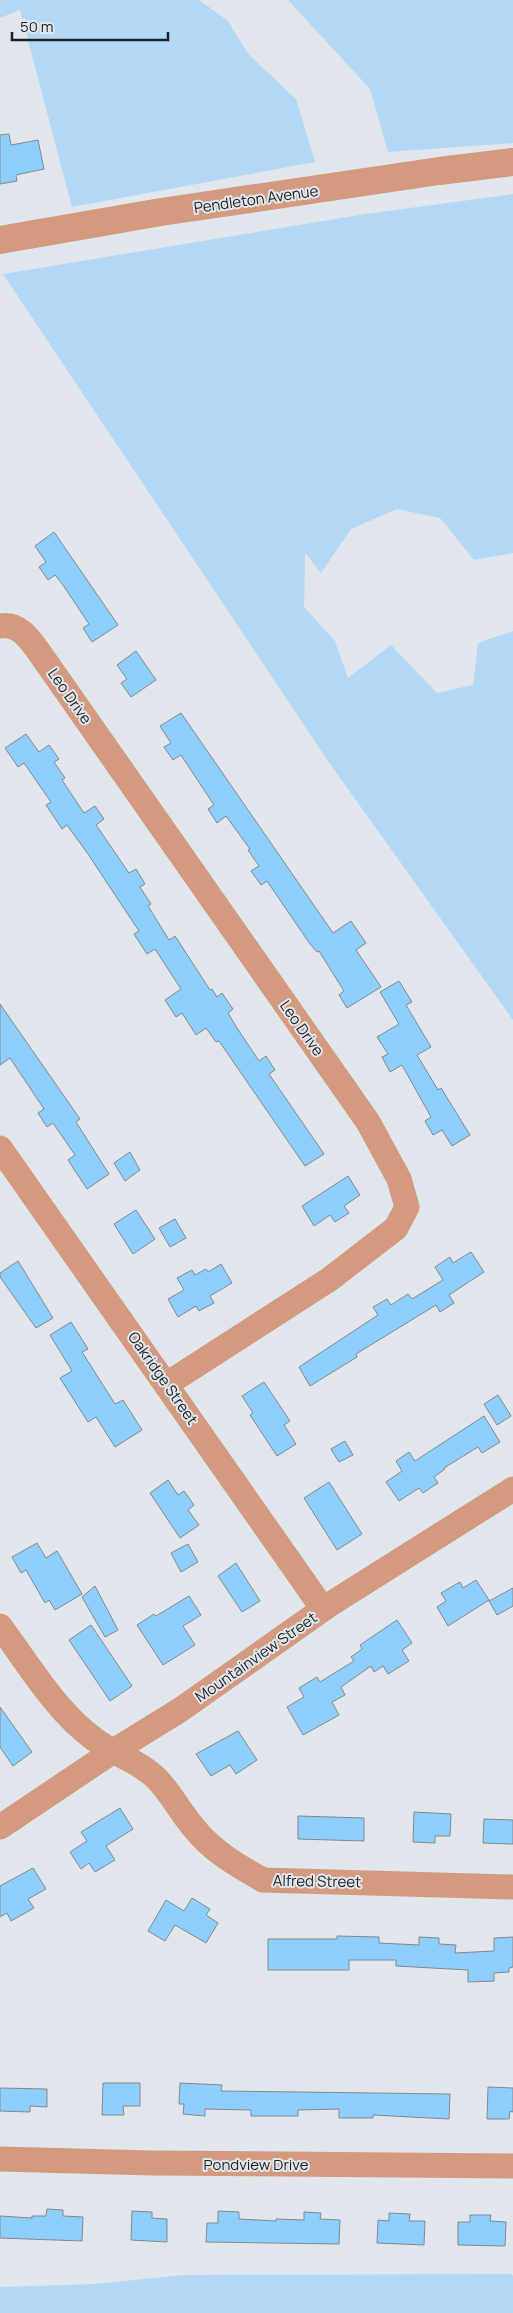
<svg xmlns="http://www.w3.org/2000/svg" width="513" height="2313" font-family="Manrope,sans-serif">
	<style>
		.green { fill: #b3d8f5 }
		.building { fill: #8fcffd; stroke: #84898e }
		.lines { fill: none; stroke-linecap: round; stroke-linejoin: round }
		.minor { stroke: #d49a7f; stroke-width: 25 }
		.tertiary { stroke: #d49a7f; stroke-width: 28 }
		.labels { text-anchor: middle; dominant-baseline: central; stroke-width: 4; stroke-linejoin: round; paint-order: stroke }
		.street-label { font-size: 15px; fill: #1d1f21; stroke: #e0e6eb }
	</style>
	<rect width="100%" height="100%" fill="#e0e6eb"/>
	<!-- green -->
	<g class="green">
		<polygon points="0,0 199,0 227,20 249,55 296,99 315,162 72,207 20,10 0,18"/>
		<polygon points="288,0 513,0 513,143 388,152 370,89"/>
		<polygon points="513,194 513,553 474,560 440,518 397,509 351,529 321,573 305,553 304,607 335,641 348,678 391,645 437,693 473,685 478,643 513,631 513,1020 328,761 3,274 366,214"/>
		<polygon points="511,2274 513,2276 513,2313 0,2313 0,2287 95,2284 183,2275"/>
	</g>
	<!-- building -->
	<g class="building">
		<polygon points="9,134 11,145 38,140 44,169 16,175 17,181 0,184 0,135"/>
		<polygon points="54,532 118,625 92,642 83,628 89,624 63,585 55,575 48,580 39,567 46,562 35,546"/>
		<polygon points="136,651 156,680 131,697 121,683 127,679 117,665"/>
		<polygon points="181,713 333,933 351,921 366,943 356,950 381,987 347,1008 339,995 344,991 319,951 317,952 310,944 267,881 261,885 251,871 259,866 248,850 250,849 226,816 217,823 208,809 214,805 181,755 173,760 164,747 171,743 160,726"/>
		<polygon points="26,734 39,752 49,745 59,759 54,762 65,778 62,780 84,813 95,806 104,819 96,825 129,873 136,869 145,884 140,887 151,904 148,906 169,940 175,936 210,990 212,989 217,997 222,993 233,1009 228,1013 237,1028 259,1061 266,1056 275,1070 269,1074 324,1154 305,1166 219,1041 216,1042 206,1028 196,1035 182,1013 176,1017 165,1000 181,989 155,949 147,954 134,934 139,931 88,854 67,825 62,829 46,805 51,802 24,763 18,767 5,748"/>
		<polygon points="399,981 412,1002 406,1005 431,1047 417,1055 438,1090 441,1088 470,1135 452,1146 442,1130 433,1135 425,1121 431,1117 402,1065 390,1072 382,1057 388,1054 377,1037 399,1024 380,992"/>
		<polygon points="0,1004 80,1119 76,1122 109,1174 87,1189 68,1160 75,1155 53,1123 47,1127 38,1113 44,1109 10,1058 0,1065"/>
		<polygon points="130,1152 140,1170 125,1181 114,1163"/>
		<polygon points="348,1176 360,1195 344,1206 349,1213 335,1222 330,1215 314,1226 302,1206"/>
		<polygon points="136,1210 155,1239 133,1254 114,1224"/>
		<polygon points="175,1219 186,1238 170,1247 159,1228"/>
		<polygon points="471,1252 484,1272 449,1295 454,1303 440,1312 436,1305 356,1354 357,1357 310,1386 299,1367 378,1315 373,1307 387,1299 391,1305 408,1294 412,1299 443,1280 435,1267 450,1257 453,1263"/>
		<polygon points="18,1261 53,1318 36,1328 0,1277 0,1273"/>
		<polygon points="221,1264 232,1283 210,1296 214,1303 199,1311 196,1306 178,1317 168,1299 184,1290 177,1278 192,1270 195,1275 206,1269 208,1272"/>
		<polygon points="71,1322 88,1349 82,1352 115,1404 123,1400 142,1430 115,1447 96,1417 88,1422 60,1378 72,1371 50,1335"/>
		<polygon points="264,1382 290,1421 284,1425 296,1444 277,1456 250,1415 253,1413 242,1396"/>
		<polygon points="498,1395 511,1416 497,1425 484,1404"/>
		<polygon points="484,1416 500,1442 482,1453 478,1447 444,1468 445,1469 434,1477 438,1483 423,1493 419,1488 399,1501 386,1482 402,1471 396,1461 409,1452 415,1461"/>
		<polygon points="345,1441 353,1455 339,1462 331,1449"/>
		<polygon points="168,1480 178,1495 184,1491 194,1505 188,1510 199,1525 180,1538 150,1493"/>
		<polygon points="329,1482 362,1534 337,1550 304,1498"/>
		<polygon points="37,1543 46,1558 57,1551 82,1594 55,1610 49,1600 45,1603 26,1570 21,1573 12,1557"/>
		<polygon points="188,1544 198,1562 181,1572 171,1553"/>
		<polygon points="236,1563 260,1601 242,1612 218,1576"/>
		<polygon points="476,1580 489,1600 448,1626 437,1607 446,1601 441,1593 460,1582 463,1588"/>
		<polygon points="95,1586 118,1630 105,1637 82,1597"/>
		<polygon points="513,1588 513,1606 497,1615 489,1601"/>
		<polygon points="189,1596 201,1615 183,1626 195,1645 163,1665 137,1625 154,1614 156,1616"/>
		<polygon points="397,1620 412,1643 402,1650 409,1661 388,1674 383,1666 374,1672 371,1666 341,1687 345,1695 332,1702 339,1715 303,1735 287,1707 304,1697 299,1688 317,1677 320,1682 354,1661 351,1657 362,1649 360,1645"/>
		<polygon points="91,1625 132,1686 110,1701 69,1640"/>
		<polygon points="0,1707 32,1752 13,1766 0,1747"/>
		<polygon points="238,1731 257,1760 236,1774 230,1765 211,1776 196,1754"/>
		<polygon points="120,1808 133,1829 106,1846 115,1860 95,1872 89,1863 81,1869 70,1852 87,1841 81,1832"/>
		<polygon points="414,1812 451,1814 450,1836 435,1836 435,1843 413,1842"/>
		<polygon points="298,1816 364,1818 364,1841 298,1839"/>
		<polygon points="484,1819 513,1820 513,1844 483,1843"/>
		<polygon points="33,1868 46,1889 28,1899 34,1908 11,1921 7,1913 0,1917 0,1886"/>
		<polygon points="192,1898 210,1909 206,1915 218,1923 206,1943 175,1925 165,1941 148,1931 166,1900 184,1911"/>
		<polygon points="337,1936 379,1937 379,1943 419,1945 419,1937 439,1938 439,1944 456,1945 455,1953 494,1951 494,1938 513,1937 513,1967 509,1968 509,1972 494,1973 494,1981 468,1982 468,1970 396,1966 396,1960 349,1960 349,1970 268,1970 268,1939 337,1939"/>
		<polygon points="103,2083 140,2083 140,2106 123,2106 124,2115 102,2115"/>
		<polygon points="180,2083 222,2085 221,2091 450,2094 449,2119 373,2115 373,2118 339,2118 339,2109 298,2110 298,2116 251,2116 251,2110 205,2109 205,2116 183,2114 184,2104 179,2104"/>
		<polygon points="488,2087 513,2088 513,2112 510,2111 509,2119 487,2119"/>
		<polygon points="0,2088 47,2089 47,2107 30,2106 30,2112 0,2111"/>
		<polygon points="47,2209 63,2210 63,2216 83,2217 82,2241 0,2238 0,2216 32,2218 32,2216 46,2216"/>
		<polygon points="132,2211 152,2212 152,2218 167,2219 167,2242 131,2240"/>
		<polygon points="218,2211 239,2212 239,2219 276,2221 276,2219 304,2220 304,2212 321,2213 320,2219 340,2220 339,2244 206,2242 207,2223 218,2223"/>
		<polygon points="389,2213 410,2214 409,2221 425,2221 424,2245 377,2243 378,2220 389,2221"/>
		<polygon points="470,2215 491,2215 490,2221 506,2222 505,2246 458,2245 458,2222 470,2222"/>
	</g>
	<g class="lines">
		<!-- minor -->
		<g class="minor">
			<path d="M0,626C19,623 29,638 39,652L368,1122L399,1179L407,1207L396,1228L330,1279L167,1384"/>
			<polyline points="0,1148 323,1609"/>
			<path d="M0,1626C29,1665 55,1710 94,1739C113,1754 137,1760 155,1777C170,1791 180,1812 194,1828C212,1851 238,1866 263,1880L513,1887"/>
			<polyline points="0,1827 112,1752 180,1710 329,1605 513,1489"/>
			<polyline points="0,2159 152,2163 513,2166"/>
		</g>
		<!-- tertiary -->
		<polyline class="tertiary" points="0,240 161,212 439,171 513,162"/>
	</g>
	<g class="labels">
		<!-- street labels -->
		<g class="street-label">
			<text transform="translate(256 199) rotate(-8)">Pendleton Avenue</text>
			<text transform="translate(70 696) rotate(55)">Leo Drive</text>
			<text transform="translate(302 1028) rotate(55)">Leo Drive</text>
			<text transform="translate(163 1378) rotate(55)">Oakridge Street</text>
			<text transform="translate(256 1657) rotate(-35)">Mountainview Street</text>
			<text transform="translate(317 1881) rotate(1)">Alfred Street</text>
			<text x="256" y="2164">Pondview Drive</text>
		</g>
	</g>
	<!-- scale -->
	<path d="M12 32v8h156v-8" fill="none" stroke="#1d1f21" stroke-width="2.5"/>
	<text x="20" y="32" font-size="15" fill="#1d1f21" stroke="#e0e6eb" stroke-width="4" paint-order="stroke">50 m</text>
</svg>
